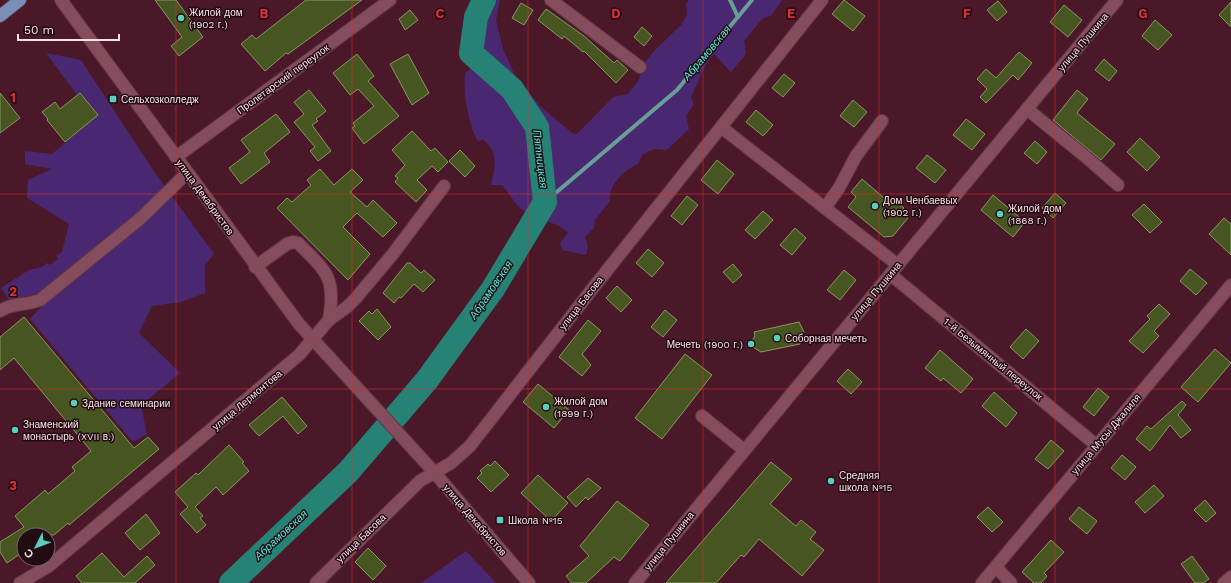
<svg xmlns="http://www.w3.org/2000/svg" width="1231" height="583" font-family="'Work Sans',sans-serif">
	<style>
		.green { fill: #4a2871 }
		.lines { fill: none; stroke-linecap: round; stroke-linejoin: round }
		.stream { stroke: #679f98; stroke-width: 4 }
		.river { stroke: #278276; stroke-width: 24 }
		.building { fill: #475521; stroke: #879861 }
		.minor-casing { stroke: #5f3645; stroke-width: 14 }
		.major-casing { stroke: #5f3645; stroke-width: 14 }
		.minor { stroke: #844c5c; stroke-width: 12 }
		.major { stroke: #798fb7; stroke-width: 12 }
		.grid { fill: none; stroke: #d83132; stroke-width: 1; stroke-opacity: 0.55 }
		.poi-dot { fill: #5acebd; stroke: #220c13; stroke-width: 1.5 }
		.labels { text-anchor: middle; dominant-baseline: central; stroke-width: 3; stroke-linejoin: round; paint-order: stroke }
		.poi-label { font-size: 10px; fill: #fde2e8; stroke: #220c13; text-anchor: start }
		.street-label { font-size: 10px; fill: #fde2e8; stroke: #220c13 }
		.water-label { font-size: 11px; font-style: italic; fill: #4cf2dc; stroke: #220c13 }
		.grid-label { font-size: 13px; text-anchor: middle; font-weight: bold; fill: #d83132; stroke: #220c13; stroke-width: 3; stroke-linejoin: round; paint-order: stroke }
	</style>
	<rect width="100%" height="100%" fill="#4a1828"/>
	<!-- green -->
	<g class="green">
		<path d="M478,0H500L496,21L503,49L515,76L541,107L572,133L577,134L613,97L628,94L638,81L645,62L655,50L682,24L687,15L686,4L689,0H782L772,15L762,19L744,41L746,54L731,72L714,54C704,63 698,84 691,97L694,104L686,116L689,129L667,150L654,149L643,154L638,164C625,169 608,185 610,201L595,220L594,228L585,237L588,246L586,255L562,250L560,243L568,233C561,223 537,220 524,211C516,206 509,193 502,185H491C495,168 499,151 483,140L478,141C469,128 461,87 466,72C475,67 475,63 476,53C476,49 480,46 479,41L470,40L469,34Z"/>
		<polygon points="46,53 81,60 155,173 214,254 205,265 205,293 181,302 152,306 139,333 180,373 141,405 147,434 133,442 30,319 49,299 45,292 9,300 1,288 29,270 42,267 47,263 50,265 58,259 56,256 62,252 69,224 27,198 28,180 52,169 25,164 25,151 52,154 98,115 80,93 77,95"/>
		<polygon points="466,551 496,583 421,583"/>
	</g>
	<g class="lines">
		<!-- stream -->
		<g class="stream">
			<polyline points="730,0 738,17"/>
			<polyline points="545,202 677,90 752,0"/>
		</g>
		<!-- river -->
		<polyline class="river" points="231,583 348,472 427,380 493,289 545,202 537,127 512,89 471,53 476,17 484,0"/>
	</g>
	<!-- building -->
	<g class="building">
		<polygon points="155,0 176,0 203,37 179,56 171,46 182,37"/>
		<polygon points="306,0 362,0 288,54 286,53 265,71 241,44 252,35 256,39"/>
		<polygon points="844,0 865,16 853,31 832,14"/>
		<polygon points="998,1 1007,12 997,21 987,10"/>
		<polygon points="1231,2 1231,27 1219,15"/>
		<polygon points="521,3 533,10 524,25 512,18"/>
		<polygon points="1064,5 1082,20 1068,37 1050,22"/>
		<polygon points="546,9 584,36 614,63 617,60 628,70 616,83 584,51 583,52 564,36 562,39 538,20"/>
		<polygon points="410,10 418,20 405,30 399,19"/>
		<polygon points="1155,20 1172,35 1158,50 1142,36"/>
		<polygon points="642,27 652,36 644,46 634,37"/>
		<polygon points="1019,52 1032,63 1018,80 1013,75 986,103 980,97 987,89 977,79 986,69 996,78"/>
		<polygon points="357,54 374,76 368,81 399,116 364,144 352,128 355,126 353,123 374,106 358,89 350,95 333,73"/>
		<polygon points="408,54 429,93 412,105 390,64"/>
		<polygon points="1104,59 1117,71 1109,81 1095,70"/>
		<polygon points="784,74 795,83 783,97 772,88"/>
		<polygon points="309,90 326,111 316,119 318,121 312,125 331,151 318,161 310,151 315,147 294,122 304,114 294,102"/>
		<polygon points="1077,90 1088,99 1077,113 1115,144 1101,160 1053,120"/>
		<polygon points="0,93 20,118 0,133"/>
		<polygon points="80,93 98,115 65,142 47,120 48,119 42,112 55,102 60,109"/>
		<polygon points="853,100 867,112 854,127 840,116"/>
		<polygon points="756,110 773,125 763,136 746,122"/>
		<polygon points="276,114 290,132 264,153 270,162 241,184 229,168 250,152 241,140"/>
		<polygon points="966,119 985,134 972,150 953,135"/>
		<polygon points="412,131 431,151 435,148 448,162 438,172 432,166 417,180 427,190 416,202 395,182 398,178 395,176 405,165 392,150"/>
		<polygon points="1140,138 1160,157 1147,171 1127,152"/>
		<polygon points="1035,141 1047,152 1037,164 1024,153"/>
		<polygon points="460,150 475,166 465,177 449,161"/>
		<polygon points="927,155 946,170 935,183 916,168"/>
		<polygon points="717,160 734,174 718,194 701,180"/>
		<polygon points="320,169 334,185 352,169 363,180 350,192 367,207 373,200 397,223 383,237 357,213 343,227 370,254 348,280 277,208 287,198 292,202 311,185 307,180"/>
		<polygon points="862,179 890,203 894,199 904,208 901,212 908,218 893,236 884,237 848,207 856,197 851,192"/>
		<polygon points="1055,193 1066,203 1053,218 1042,208"/>
		<polygon points="993,195 1025,222 1013,237 981,210"/>
		<polygon points="687,196 698,205 682,225 671,216"/>
		<polygon points="1144,204 1162,222 1150,233 1132,215"/>
		<polygon points="763,211 773,220 755,239 745,230"/>
		<polygon points="1224,218 1231,224 1231,255 1209,234"/>
		<polygon points="795,228 806,238 792,255 780,245"/>
		<polygon points="648,249 664,263 652,277 636,263"/>
		<polygon points="407,263 410,263 421,273 424,270 435,280 423,292 414,284 401,298 399,297 394,303 383,293"/>
		<polygon points="733,264 742,275 733,283 723,272"/>
		<polygon points="1190,269 1207,283 1196,295 1180,281"/>
		<polygon points="844,270 856,280 840,300 827,290"/>
		<polygon points="617,286 632,300 621,312 606,298"/>
		<polygon points="1159,304 1170,314 1154,331 1159,336 1143,353 1129,341 1150,319 1147,316"/>
		<polygon points="377,309 391,327 378,340 359,321 369,311 372,314"/>
		<polygon points="665,310 677,320 663,337 651,327"/>
		<polygon points="24,317 134,448 148,437 159,449 69,525 68,523 54,535 24,535 24,551 7,563 0,552 0,542 24,527 15,516 45,490 48,494 75,471 72,467 91,451 14,358 0,370 0,337"/>
		<polygon points="588,320 601,331 582,354 591,365 582,376 559,357"/>
		<polygon points="799,322 804,332 800,340 800,344 761,352 751,346 751,342 755,336 754,332"/>
		<polygon points="1026,329 1039,341 1023,359 1010,347"/>
		<polygon points="1215,349 1231,363 1198,402 1181,387"/>
		<polygon points="940,350 973,379 961,393 943,378 941,381 925,368"/>
		<polygon points="685,354 712,375 662,439 635,418"/>
		<polygon points="848,369 862,382 851,394 837,381"/>
		<polygon points="538,384 569,410 554,428 523,402"/>
		<polygon points="1098,388 1109,397 1094,416 1083,407"/>
		<polygon points="994,392 1017,413 1006,427 982,406"/>
		<polygon points="282,397 307,426 298,434 283,416 259,436 249,425"/>
		<polygon points="1182,401 1186,405 1178,415 1191,430 1181,438 1170,425 1150,451 1136,439 1147,426 1151,429"/>
		<polygon points="1051,440 1064,451 1048,469 1035,459"/>
		<polygon points="229,445 244,462 242,463 249,471 223,495 216,487 195,507 203,516 200,518 206,525 197,533 180,514 188,507 175,492 196,473 198,475"/>
		<polygon points="1122,455 1136,467 1125,480 1111,468"/>
		<polygon points="495,461 509,475 491,492 477,478 482,473 480,471 488,464 490,466"/>
		<polygon points="771,462 792,479 770,504 796,526 801,520 816,532 810,539 824,550 802,576 759,539 744,557 741,555 716,583 666,583"/>
		<polygon points="538,475 568,503 551,521 521,493"/>
		<polygon points="588,478 601,488 588,500 586,497 576,507 567,497"/>
		<polygon points="1154,485 1164,496 1145,513 1135,502"/>
		<polygon points="1205,500 1216,513 1206,522 1194,510"/>
		<polygon points="617,501 649,525 620,561 614,557 586,583 572,583 566,576 589,556 580,546"/>
		<polygon points="988,507 1003,522 992,532 977,517"/>
		<polygon points="1079,507 1097,521 1087,534 1069,519"/>
		<polygon points="146,514 160,533 140,550 125,533"/>
		<polygon points="1051,540 1064,552 1044,573 1047,576 1041,583 1034,583 1022,572"/>
		<polygon points="368,548 386,566 373,580 355,562"/>
		<polygon points="102,553 124,577 147,556 155,565 135,583 82,583 76,576"/>
		<polygon points="1192,556 1209,579 1203,583 1195,583 1181,564"/>
	</g>
	<g class="lines">
		<!-- minor casing -->
		<g class="minor-casing">
			<g id="minor">
				<polyline points="61,0 299,324 434,472 529,583"/>
				<polyline points="551,0 640,67"/>
				<polyline points="1027,109 1086,157 1118,185"/>
				<polyline points="721,127 898,265"/>
				<polyline points="176,157 390,0"/>
				<polyline points="825,208 839,188 856,156 882,121"/>
				<path d="M255,267L287,244L293,242L298,243C327,272 336,277 329,320"/>
				<polyline points="890,274 1096,445"/>
				<path d="M0,311C14,302 25,306 40,300L141,218L187,173"/>
				<polyline points="702,416 744,450"/>
				<polyline points="996,567 1011,583"/>
				<polyline points="20,583 49,566 299,355 329,320 347,307 356,298 392,255 444,186"/>
				<polyline points="316,583 420,481 451,463 470,446 593,288 822,0"/>
				<polyline points="635,583 1117,0"/>
				<polyline points="982,583 1231,285"/>
				<polyline points="1224,583 1231,577"/>
			</g>
		</g>
		<!-- major casing -->
		<g class="major-casing">
			<polyline id="major" points="0,16 20,0"/>
		</g>
		<!-- minor -->
		<use href="#minor" class="minor"/>
		<!-- major -->
		<use href="#major" class="major"/>
	</g>
	<!-- grid -->
	<path class="grid" d="M176,0V583M352,0V583M528,0V583M703,0V583M879,0V583M1055,0V583M0,194H1231M0,389H1231"/>
	<!-- markers -->
	<g class="poi-dot">
		<circle cx="181" cy="18" r="4"/>
		<rect x="109" y="95" width="8" height="8" rx="2"/>
		<circle cx="875" cy="206" r="4"/>
		<circle cx="1000" cy="214" r="4"/>
		<circle cx="777" cy="338" r="4"/>
		<circle cx="751" cy="344" r="4"/>
		<circle cx="74" cy="403" r="4"/>
		<circle cx="546" cy="407" r="4"/>
		<circle cx="15" cy="430" r="4"/>
		<circle cx="831" cy="481" r="4"/>
		<rect x="496" y="516" width="8" height="8" rx="2"/>
	</g>
	<g class="labels">
		<!-- poi labels -->
		<g class="poi-label">
			<text x="189" y="12">Жилой дом<tspan x="189" dy="12">(1902 г.)</tspan></text>
			<text x="121" y="99">Сельхозколледж</text>
			<text x="883" y="200">Дом Ченбаевых<tspan x="883" dy="12">(1902 г.)</tspan></text>
			<text x="1008" y="208">Жилой дом<tspan x="1008" dy="12">(1868 г.)</tspan></text>
			<text x="785" y="338">Соборная мечеть</text>
			<text x="743" y="344" text-anchor="end">Мечеть (1900 г.)</text>
			<text x="554" y="401">Жилой дом<tspan x="554" dy="12">(1899 г.)</tspan></text>
			<text x="82" y="403">Здание семинарии</text>
			<text x="23" y="424">Знаменский<tspan x="23" dy="12">монастырь (XVII в.)</tspan></text>
			<text x="839" y="475">Средняя<tspan x="839" dy="12">школа №15</tspan></text>
			<text x="508" y="520">Школа №15</text>
		</g>
		<!-- street labels -->
		<g class="street-label">
			<text transform="translate(1083 42) rotate(-50)">улица Пушкина</text>
			<text transform="translate(283 79) rotate(-36)">Пролетарский переулок</text>
			<text transform="translate(205 197) rotate(54)">улица Декабристов</text>
			<text transform="translate(876 291) rotate(-50)">улица Пушкина</text>
			<text transform="translate(581 303) rotate(-52)">улица Басова</text>
			<text transform="translate(993 359) rotate(39)">1-й Безымянный переулок</text>
			<text transform="translate(247 400) rotate(-40)">улица Лермонтова</text>
			<text transform="translate(1106 434) rotate(-50)">улица Мусы Джалиля</text>
			<text transform="translate(475 520) rotate(49)">улица Декабристов</text>
			<text transform="translate(361 538) rotate(-44)">улица Басова</text>
			<text transform="translate(669 541) rotate(-51)">улица Пушкина</text>
		</g>
		<!-- water labels -->
		<g class="water-label">
			<text transform="translate(707 53) rotate(-50)">Абрамовская</text>
			<text transform="translate(540 159) rotate(83)">Пятницкая</text>
			<text transform="translate(491 290) rotate(-56)">Абрамовская</text>
			<text transform="translate(281 535) rotate(-43)">Абрамовская</text>
		</g>
	</g>
	<g class="grid-label">
		<text x="264" y="18">B</text>
		<text x="440" y="18">C</text>
		<text x="616" y="18">D</text>
		<text x="791" y="18">E</text>
		<text x="967" y="18">F</text>
		<text x="1143" y="18">G</text>
		<text x="13" y="102">1</text>
		<text x="13" y="296">2</text>
		<text x="13" y="490">3</text>
	</g>
	<!-- north arrow -->
	<g transform="translate(36 547) rotate(228)"><circle r="19" fill="#220c13" stroke="#7a6268"/>
	<path d="M0-3L7 15L0 10L-7 15Z" fill="#5acebd"/>
	<text y="-6" font-size="11" font-weight="bold" text-anchor="middle" fill="#fde2e8">С</text>
	</g>
	<!-- scale -->
	<path d="M18 34v6h101v-6" fill="none" stroke="#fde2e8" stroke-width="2"/>
	<text x="24" y="34" font-size="12" fill="#fde2e8" stroke="#220c13" stroke-width="3" paint-order="stroke">50 m</text>
</svg>
